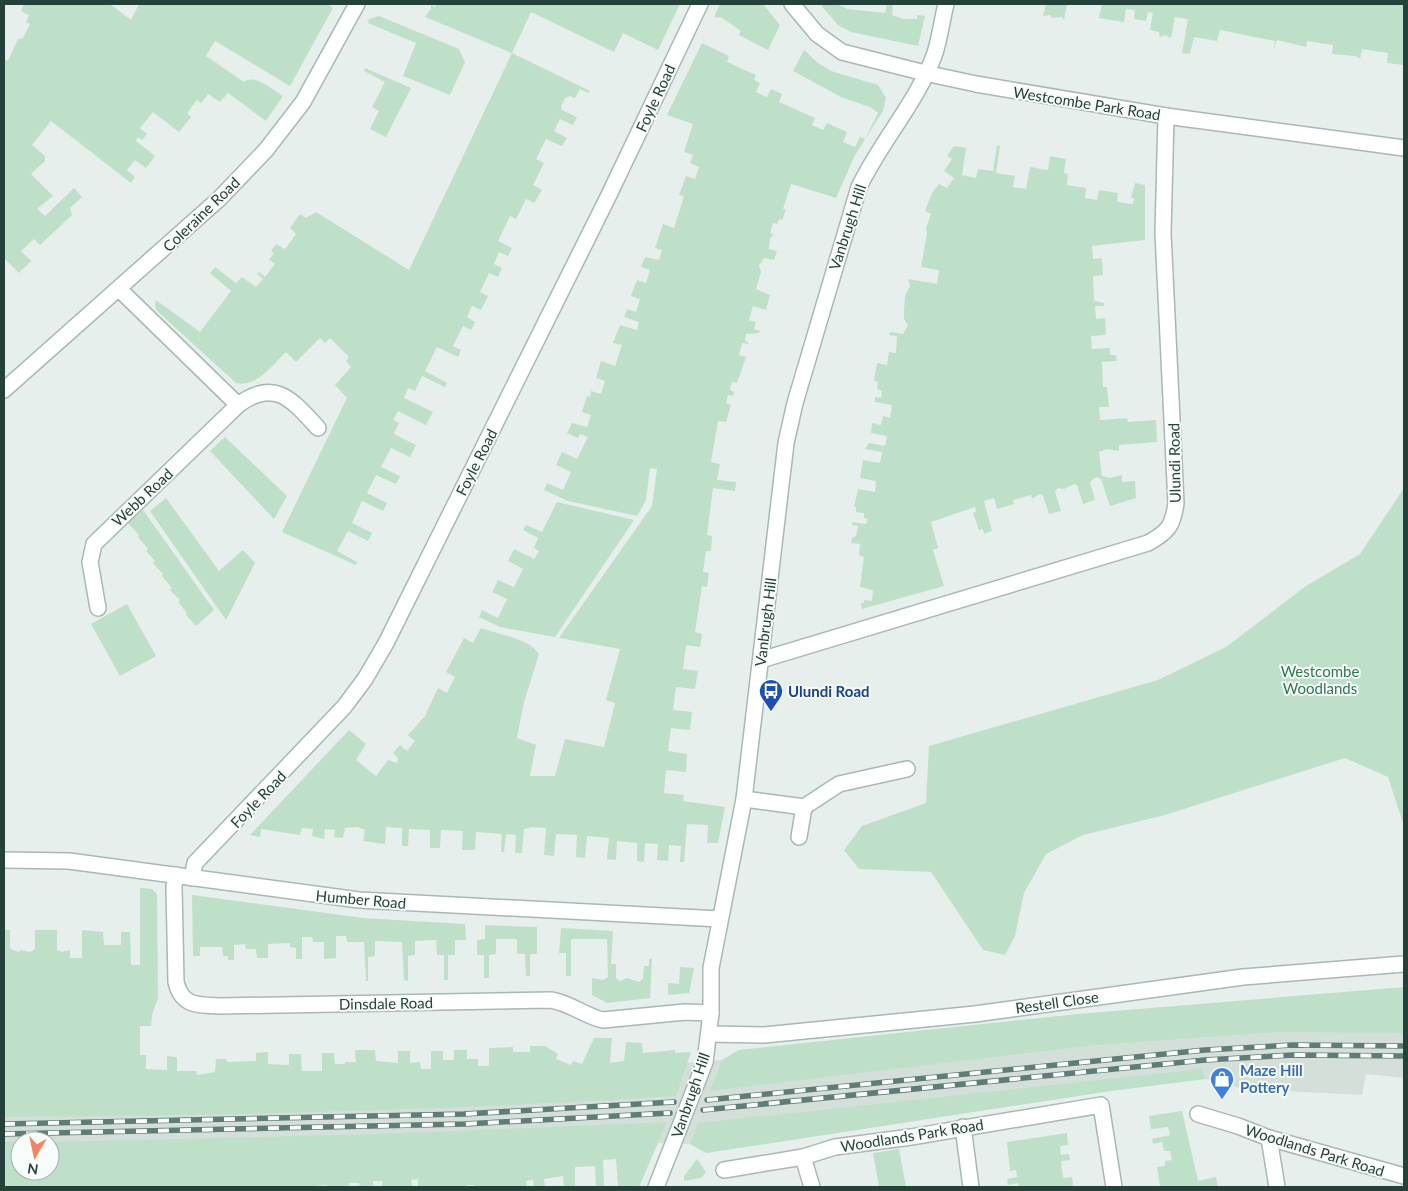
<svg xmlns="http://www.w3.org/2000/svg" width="1408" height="1191" font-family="Lato,sans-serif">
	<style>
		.built { fill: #d4dfda }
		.green { fill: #bfe0c8 }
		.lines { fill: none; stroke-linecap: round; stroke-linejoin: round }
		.minor-casing { stroke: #a8b8b2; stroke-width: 18 }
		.minor { stroke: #fff; stroke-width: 15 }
		.rail-casing { stroke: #5f7d75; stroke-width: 5.5 }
		.rail { stroke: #f7fbf9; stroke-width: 4; stroke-dasharray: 11; stroke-linecap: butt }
		.minor-bridge-casing { stroke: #a8b8b2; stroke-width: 18; stroke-linecap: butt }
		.minor-bridge { stroke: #fff; stroke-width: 15 }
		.labels { text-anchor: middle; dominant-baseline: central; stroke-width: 4; stroke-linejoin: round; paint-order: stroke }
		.street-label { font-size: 15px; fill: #24423a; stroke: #f7fbf9 }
		.park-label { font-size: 15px; fill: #2d7a4b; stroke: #f7fbf9 }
		.transit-label { font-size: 15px; font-weight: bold; fill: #164399; stroke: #f7fbf9; text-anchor: start }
		.shop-label { font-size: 15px; font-weight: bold; fill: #366cbe; stroke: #f7fbf9; text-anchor: start }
	</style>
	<rect width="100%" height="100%" fill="#e6efeb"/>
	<!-- built -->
	<polygon class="built" points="1342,1031 1404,1033 1404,1078 1366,1074 1362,1095 1243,1089 1205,1079 1110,1091 706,1153 690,1144 659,1143 50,1171 50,1141 20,1141 20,1171 50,1171 4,1175 4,1073 95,1083 609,1069 722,1060 739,1050 1089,1046 1282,1032"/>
	<!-- green -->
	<g class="green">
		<path d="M24,4H110L131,20L139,4H327L333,8L290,86L215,41L206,56L244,82C255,73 273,90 283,96L266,121L228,93L220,102L208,94L201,103L197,100L187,113L191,117L179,132L153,112L140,128L147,134L142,140L138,137L136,141L155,156L146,168L135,160L127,170L135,177L131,183L51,121L32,145L45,156V161L31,174L53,196L37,209L45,216L74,188L82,197L70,208L72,215L40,245L34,239L21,251L31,261L19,273L4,258V59L8,61L18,39L23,38L30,24L26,22L29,15L21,11Z"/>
		<path d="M436,4H680L658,50L623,33L614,52L531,12L512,53L590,91L589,93L580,89L575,98L570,96L565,98L561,107L562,110L577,117L573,125L560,119L554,131L567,138L562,146L546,139L536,159L544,163L533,185L542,190L534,203L526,199L516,219L510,216L498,241L512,248L508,256L499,252L494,264L502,268L498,277L489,273L480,292L488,296L481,310L472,306L467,317L475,322L471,330L463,326L453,346L461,350L458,357L437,347L425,371L447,383L445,387L422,376L415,391L408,388L404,398L433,412L426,425L398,411L393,420L399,423L394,434L416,445L410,457L391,448L381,467L400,476L396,484L376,475L367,493L387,503L383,511L362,501L352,523L372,533L368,541L348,531L337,551L357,562L356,565L282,532L347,398L335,385L351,367L346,361L349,357L330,338L325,343L320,338L296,362L286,352C272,365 257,388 236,383L156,310L155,304L156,300L200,332L231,291L210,273L215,267L236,283L242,277L256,287L263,279L257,274L259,272L265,277L275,264L269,260L274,253L271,251L276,244L285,249L296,234L290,228L300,214L306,218L316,212L409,270L512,53L425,17L431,9V5L435,7Z"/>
		<polygon points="720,4 763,4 780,25 768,50 739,35 741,31 722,18 714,17"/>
		<polygon points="820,4 837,4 848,9 885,13 887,4 893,4 892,15 904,19 917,19 917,15 925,16 918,46 851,32 838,25"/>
		<polygon points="1046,4 1067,4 1064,20 1062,17 1052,18 1050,15 1043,16"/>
		<polygon points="1102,4 1404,4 1404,65 1387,63 1388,53 1362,49 1360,59 1356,56 1332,54 1333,45 1307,41 1306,47 1277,40 1273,51 1275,41 1220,30 1217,41 1194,37 1190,54 1182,53 1188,19 1175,17 1171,38 1165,35 1160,37 1159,32 1150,30 1153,13 1148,12 1146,21 1134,19 1135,10 1126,9 1124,22 1099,18"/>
		<polygon points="379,16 459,49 465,62 450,95 403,76 416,43 368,23 369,19"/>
		<path d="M702,43L729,56L727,62L756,75L754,80L760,83L756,92L767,97L771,89L782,94L779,102L815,118L812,125L823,130L827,123L847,132L843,142L855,147L860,137L865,139L878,113L870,107L841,97L793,71L804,50L818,63L831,71L878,85L886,98L883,111L855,155L836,198L791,184L783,209L786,210L782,220L779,219L777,224L773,223L770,233L774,235L770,238L769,249L777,251L774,260L764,258L759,266L761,272L756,289L770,295L766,310L753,306L749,320L756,322L754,329L760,331L759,333L746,334L745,340L749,344L742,343L739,355L746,357L737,383L732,382L730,390L734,392L733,396L728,395L726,403L731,405L726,422L718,421L711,462L720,464L717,480L736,482L735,491L713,488L707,535L712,536L711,551H706L703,572L709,573L707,587L702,586L695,632L702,634L700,647L686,645L683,669L698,671L695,689L676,687L673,710L692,712L690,730L671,728L668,751L687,754L686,772L666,770L664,793L684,795L683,801L725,807L718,843H707L708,825L687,824L684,862H680L681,846L669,845L668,861L657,860L658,844L645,843L644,862L637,861V843L617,841L616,860L607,859L609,838L587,836L585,858L576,857L577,835L556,834L554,856L544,855L546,828L532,827L524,829L522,853H515L516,835L506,834L504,852H501L502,834L476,832L475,850H462L463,831L441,830L440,848H430V830L409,829L408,846H402V828L386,827L385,844L363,841L365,830L358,827L345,828L343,838L334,837L335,830L325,829L324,839L312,836L313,829L302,828L300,835L261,829L260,837L250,835L349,730L366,744L356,760L376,776L388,760L397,763L398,758L393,753L400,745L407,751L415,741L408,735L425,716L438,688L447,693L455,677L446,672L464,638L473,643L481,628C499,635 529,638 539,654L524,702L517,738L536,745L530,776H555L565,739L604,747L615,703L606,700L620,649L559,638L652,506L657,469L650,468L646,500L637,516L568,501L544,490L547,483L563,490L571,472L556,465L562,452L577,459L588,437L580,434L578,438L567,433L572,423L587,427L591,415L582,412L587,396L590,397L591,391L601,394L605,381L596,378L601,361L615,366L622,345L613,343L620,325L637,330L639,322L624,317L627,309L636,312L640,299L631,296L637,280L646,283L650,270L641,267L645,257L659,260L662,250L655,248L663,224L674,228L684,196L679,195L686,176L695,179L699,167L690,163L693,155L684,152L693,124L667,115Z"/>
		<polygon points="365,68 411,88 386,137 370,129 379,111 372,107 385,82 364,71"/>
		<polygon points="997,145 1000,146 996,173 1015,176 1013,187 1026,189 1030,167 1048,170 1050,156 1066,159 1064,173 1068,174 1067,185 1086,188 1085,198 1097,200 1099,190 1118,193 1117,202 1133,204 1134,198 1131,198 1135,183 1145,185 1145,240 1092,246 1093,259 1102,258 1103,275 1093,276 1094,301 1104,303 1104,306 1095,306 1096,319 1105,318 1106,335 1091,336 1092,349 1110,348 1110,355 1116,355 1117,361 1102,362 1103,387 1107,387 1109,407 1099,407 1100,420 1127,418 1128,422 1156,420 1157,442 1119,445 1119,451 1107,449 1099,452 1102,476 1110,478 1122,475 1122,482 1135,481 1136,498 1110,506 1115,522 1101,479 1096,477 1090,482 1095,500 1083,504 1077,485 1074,484 1064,489 1058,488 1055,492 1061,511 1049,514 1043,496 1040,494 1032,499 1045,543 1031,495 1013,500 1014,504 997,509 994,498 984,501 992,531 984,534 983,529 979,530 973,513 976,512 975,507 931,522 938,548 933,550 944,586 862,609 861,603 864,603 864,600 872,601 873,590 860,587 864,557 859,555 860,544 851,543 852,538 856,536 858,526 852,525 852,522 866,524 868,519 864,518 864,513 856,512 856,507 854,507 858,489 875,492 876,481 860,478 863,460 880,463 882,452 865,449 869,443 885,446 887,436 871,433 872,423 881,425 883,416 890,418 892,405 875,402 875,397 881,398 882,391 877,389 878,382 874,381 877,363 887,365 889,352 896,353 897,336 889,335 890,332 903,334 908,325 904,319 904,311 905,296 910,286 908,279 937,284 939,270 921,267 927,233 926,228 931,214 925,211 932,193 939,184 947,188 954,178 944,171 952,159 947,156 954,146 966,148 962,175 976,178 978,169 993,171"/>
		<polygon points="225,437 287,496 274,519 210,451"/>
		<polygon points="1404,488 1404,826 1388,777 1345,758 1165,815 1083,835 1046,854 1024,893 1015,936 1005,955 983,950 931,872 859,869 844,850 862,826 926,803 929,746 1158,680 1226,647 1306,586 1360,554"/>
		<polygon points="166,498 219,571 243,550 255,563 226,620 150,511"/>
		<polygon points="557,502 634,520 555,637 500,627 479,617 482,610 498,618 507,599 492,592 498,580 514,587 523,569 508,561 514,549 534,559 539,551 534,548 538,538 523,530 526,525 542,532"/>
		<polygon points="143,510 214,610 196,626 186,615 187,613 178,602 180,600 170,590 172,588 162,576 163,574 153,563 155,561 146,551 148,549 138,537 139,535 128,523"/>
		<polygon points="127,604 156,656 120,676 91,624"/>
		<path d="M140,888L152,889L157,894L158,998L152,1015L151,1026H140V1055H146V1069L167,1070V1056L177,1057V1071H196L197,1075L215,1072L216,1059H226L227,1062L256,1061V1053L268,1052V1064L289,1065V1054H301L302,1071H322V1053H334L335,1064H345V1062H356L355,1050H375L376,1061L398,1063V1051H410V1063L420,1062L421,1069H431V1051H443V1060H454V1050H467V1059H478V1066H489V1048L513,1047V1052H530V1046H545L558,1054L556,1059L571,1065L573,1061L582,1064L594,1038H612L610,1063L624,1061L626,1042L642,1043L643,1053L675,1050V1053L691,1052L676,1096C453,1110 228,1116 4,1117V930H10V949L19,952L20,950L30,952L35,949V930H57V950L62,952L70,950V958H82V930L103,932L104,945H121V932H130L131,965H140Z"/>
		<polygon points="192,895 363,918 465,924 466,940 455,940 455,955 448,955 448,980 444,980 444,955 437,955 436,940 415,941 415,955 408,956 408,981 404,980 402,942 375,941 375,956 368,957 368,981 366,981 364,942 347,942 346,936 336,936 336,958 324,959 324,942 313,942 312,937 302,937 302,959 296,959 296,948 290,947 290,943 268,944 268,958 257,958 256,949 246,949 245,944 234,945 234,960 228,960 228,956 223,956 222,947 200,947 200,956 193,956"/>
		<polygon points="485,925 537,927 537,954 530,954 530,976 526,976 525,954 517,954 517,939 496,939 496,954 489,955 489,978 484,978 484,955 477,955 477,940 485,939"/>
		<polygon points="561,928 613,931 611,964 616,964 616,978 620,981 627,978 639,982 643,979 644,966 649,966 649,959 652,959 650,998 607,1003 592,995 592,978 603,980 608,977 607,939 571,939 571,976 566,976 566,953 559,953"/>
		<polygon points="680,967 694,968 689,993 668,995 668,983 679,984"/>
		<polygon points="1404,987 1404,1033 1282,1032 1088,1046 710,1091 722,1060 739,1050 1078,1014"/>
		<polygon points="1201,1069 1205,1079 1110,1091 706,1153 690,1144 698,1123"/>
		<polygon points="1182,1111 1198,1181 1216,1177 1218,1187 1160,1187 1157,1167 1165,1166 1165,1161 1172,1160 1170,1151 1164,1151 1162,1142 1153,1144 1152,1139 1170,1135 1168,1127 1151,1129 1149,1116"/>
		<polygon points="667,1122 639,1187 618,1187 616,1159 603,1160 604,1186 596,1186 595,1166 575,1167 575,1187 564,1187 563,1176 544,1179 545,1187 534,1187 533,1180 526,1181 527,1187 474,1187 474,1185 466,1185 466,1187 418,1187 418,1179 411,1180 412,1187 382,1187 382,1181 373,1181 373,1187 360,1187 359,1183 349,1183 349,1187 327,1187 327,1185 300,1187 4,1187 4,1142 20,1142 20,1171 50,1171 50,1142 380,1134"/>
		<polygon points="1067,1133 1068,1145 1060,1146 1061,1155 1069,1154 1070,1160 1061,1161 1063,1178 1072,1177 1073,1186 1019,1187 1018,1183 1008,1185 1007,1179 1017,1177 1016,1170 1010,1171 1007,1142"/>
		<polygon points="899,1149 906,1187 879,1187 873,1153"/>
		<polygon points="697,1159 706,1172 701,1178 684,1181 684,1176"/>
	</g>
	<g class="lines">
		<!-- minor casing -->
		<g class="minor-casing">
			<g id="minor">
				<polyline points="792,4 817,34 842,52 925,73 976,84 1166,116 1404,148"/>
				<polyline points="119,289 238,405"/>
				<polyline points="4,390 219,199 266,150 303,102 357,4"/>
				<path d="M98,608L90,562L94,544L238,405C275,377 293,401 318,428"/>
				<path d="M761,660L1148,543C1168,532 1173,526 1176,503L1163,233L1166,116"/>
				<polyline points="744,799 804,807 839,784 907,769"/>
				<polyline points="799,837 804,807"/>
				<polyline points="4,860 69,861 359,900 720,919"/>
				<path d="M176,875L174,886L176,982C182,1007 198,1005 221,1006L551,1000C570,1003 585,1016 603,1020L685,1012L711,1013"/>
				<polyline points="192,878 195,863 344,707 365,679 386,643 608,197 700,4"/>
				<polyline points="709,1034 764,1035 975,1014 1243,977 1404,964"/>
				<path d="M705,1062L711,1013V968L744,799L786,443L795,403L859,187C881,141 918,101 935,53C940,37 942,20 946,4"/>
				<polyline points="1198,1114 1238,1126 1269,1138 1404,1176"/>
				<polyline points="963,1127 971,1187"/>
				<polyline points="1269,1138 1277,1187"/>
				<polyline points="803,1157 812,1187"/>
				<polyline points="724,1170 803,1157 835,1147 911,1137 1101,1105 1114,1187"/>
				<polyline points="656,1187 673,1144"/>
			</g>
		</g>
		<!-- minor -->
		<use href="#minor" class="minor"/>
		<!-- rail casing -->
		<g class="rail-casing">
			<g id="rail">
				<polyline points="707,1100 1205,1050 1292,1045 1404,1046"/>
				<polyline points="703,1110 1205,1060 1293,1055 1404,1056"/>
				<polyline points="4,1124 464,1114 674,1102"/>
				<polyline points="4,1134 465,1124 670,1113"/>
			</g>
		</g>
		<!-- rail -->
		<use href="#rail" class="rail"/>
		<!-- minor-bridge casing -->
		<g class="minor-bridge-casing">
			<polyline id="minor-bridge" points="673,1144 705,1062"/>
		</g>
		<!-- minor-bridge -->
		<use href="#minor-bridge" class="minor-bridge"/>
	</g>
	<!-- icons -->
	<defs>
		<g id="bus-pin" transform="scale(1.25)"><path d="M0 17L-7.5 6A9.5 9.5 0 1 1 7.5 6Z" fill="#1a4fb4" stroke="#f7fbf9"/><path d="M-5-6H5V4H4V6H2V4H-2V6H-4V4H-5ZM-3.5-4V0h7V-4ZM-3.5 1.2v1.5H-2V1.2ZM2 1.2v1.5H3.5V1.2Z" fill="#fff"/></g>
		<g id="shop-pin" transform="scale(1.25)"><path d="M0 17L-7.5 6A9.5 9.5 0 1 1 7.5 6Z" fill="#3f7fe0" stroke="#f7fbf9"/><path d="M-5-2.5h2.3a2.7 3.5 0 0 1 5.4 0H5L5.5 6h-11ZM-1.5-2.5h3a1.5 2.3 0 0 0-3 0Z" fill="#fff"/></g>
	</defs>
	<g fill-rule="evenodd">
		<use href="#bus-pin" x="771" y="691"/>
		<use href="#shop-pin" x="1222" y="1079"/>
	</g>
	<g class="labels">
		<!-- street labels -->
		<g class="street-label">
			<text transform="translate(655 98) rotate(-65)">Foyle Road</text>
			<text transform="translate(1087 103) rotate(9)">Westcombe Park Road</text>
			<text transform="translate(201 214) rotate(-44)">Coleraine Road</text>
			<text transform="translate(847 227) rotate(-72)">Vanbrugh Hill</text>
			<text transform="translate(476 462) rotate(-63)">Foyle Road</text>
			<text transform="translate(1174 463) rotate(-91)">Ulundi Road</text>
			<text transform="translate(142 497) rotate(-43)">Webb Road</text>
			<text transform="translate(765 622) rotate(-83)">Vanbrugh Hill</text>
			<text transform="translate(258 799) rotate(-46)">Foyle Road</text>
			<text transform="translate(361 899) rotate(5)">Humber Road</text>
			<text transform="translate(1057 1002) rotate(-8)">Restell Close</text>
			<text transform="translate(386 1003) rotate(-1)">Dinsdale Road</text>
			<text transform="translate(690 1095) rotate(-71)">Vanbrugh Hill</text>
			<text transform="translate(912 1135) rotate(-9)">Woodlands Park Road</text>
			<text transform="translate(1315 1150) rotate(17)">Woodlands Park Road</text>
		</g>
		<!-- park labels -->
		<g class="park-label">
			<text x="1320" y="671">Westcombe<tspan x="1320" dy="17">Woodlands</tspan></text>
		</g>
		<!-- transit labels -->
		<g class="transit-label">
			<text x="788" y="691">Ulundi Road</text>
		</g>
		<!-- shop labels -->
		<g class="shop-label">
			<text x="1240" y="1070">Maze Hill<tspan x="1240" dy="17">Pottery</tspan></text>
		</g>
	</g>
	<!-- border -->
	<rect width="1408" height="1191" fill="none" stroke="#24423a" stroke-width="10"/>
	<!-- north arrow -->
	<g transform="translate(35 1156) rotate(189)"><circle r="24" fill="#f7fbf9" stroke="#a3b1ad"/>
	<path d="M0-4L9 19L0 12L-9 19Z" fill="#f4845f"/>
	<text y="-8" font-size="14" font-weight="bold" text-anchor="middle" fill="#24423a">N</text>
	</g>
</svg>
